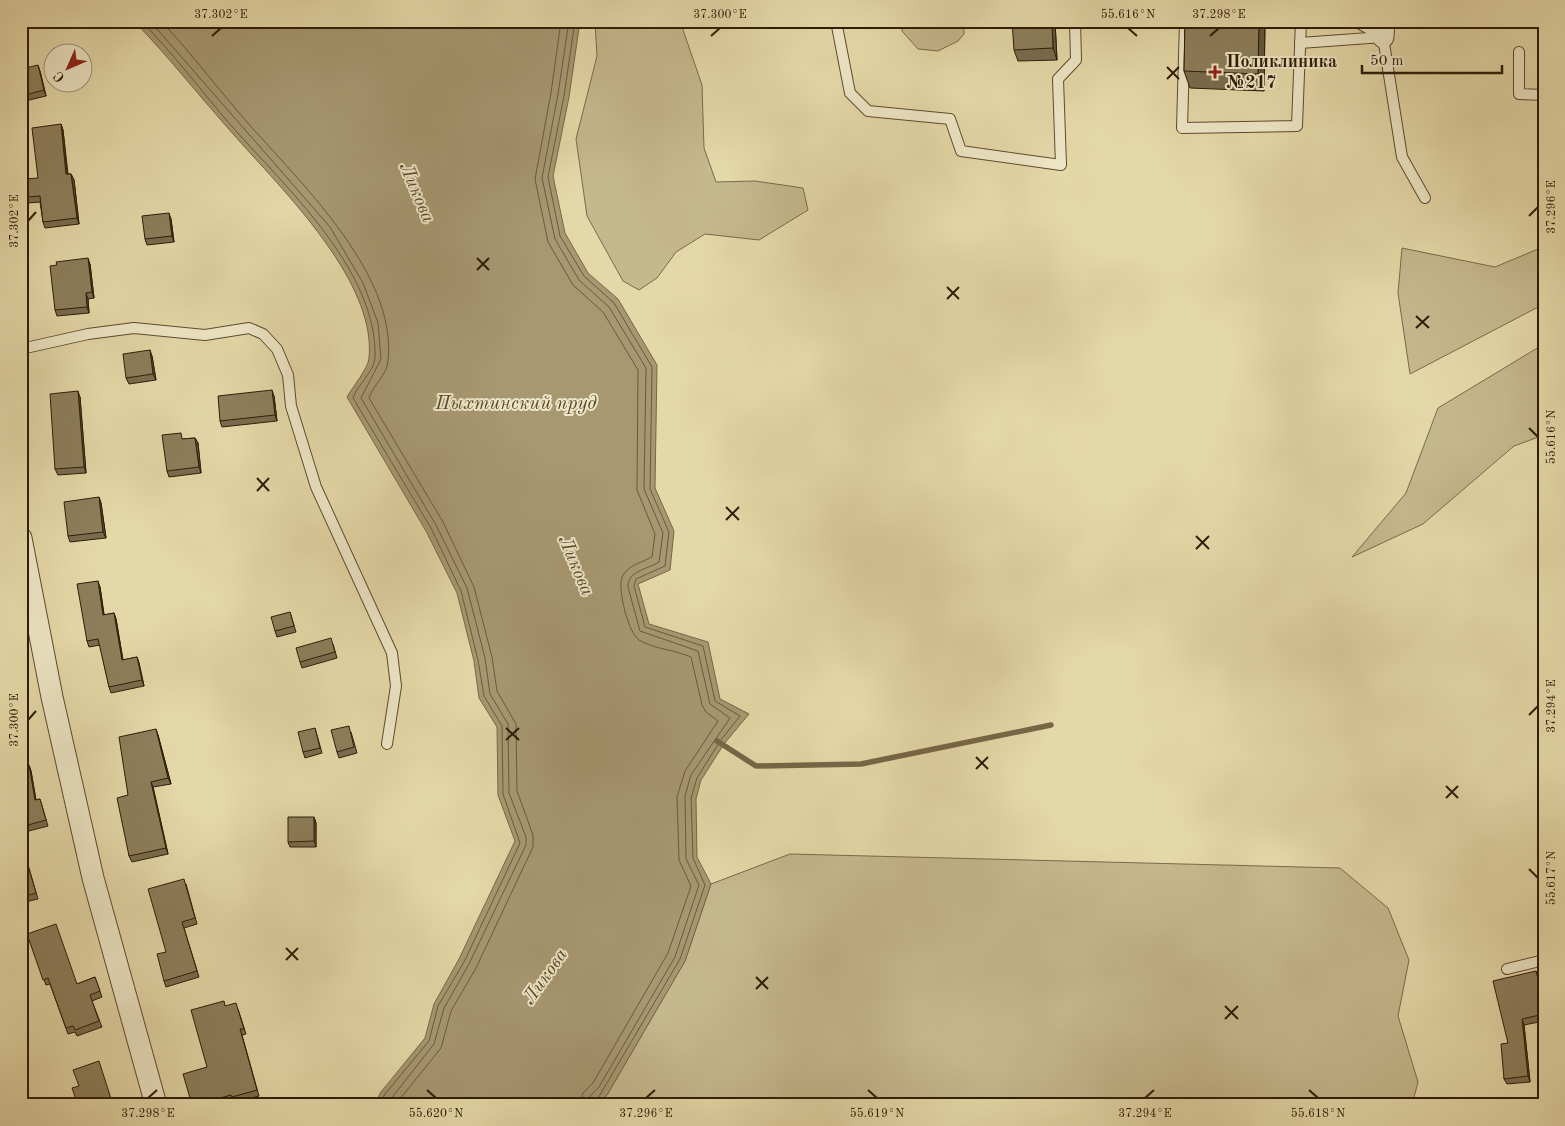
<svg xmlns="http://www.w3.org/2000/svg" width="1565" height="1126" font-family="'Old Standard TT',serif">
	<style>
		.green { fill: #c6b88d; stroke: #7a6a4a }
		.water { fill: #a79871; stroke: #776647 }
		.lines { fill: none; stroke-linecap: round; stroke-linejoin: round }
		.shore { stroke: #6a5a3c; stroke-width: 1 }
		.stream { stroke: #776647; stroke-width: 5.5 }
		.service-casing { stroke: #5c4b2f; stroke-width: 12 }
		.minor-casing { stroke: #5c4b2f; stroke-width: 23 }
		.service { stroke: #eee6c6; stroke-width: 10 }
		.minor { stroke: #eee6c6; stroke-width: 21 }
		.wall { fill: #796c4e; stroke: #2e1c07 }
		.shaded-wall { fill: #635840; stroke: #2e1c07 }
		.building { fill: #8d7e5b; stroke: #2e1c07 }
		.ticks { fill: none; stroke: #2e1c07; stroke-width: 2 }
		.poi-dot { fill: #8f2418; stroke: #eee6c6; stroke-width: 2 }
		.labels { text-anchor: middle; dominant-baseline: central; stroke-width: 4; stroke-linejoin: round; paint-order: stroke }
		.poi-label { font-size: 18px; font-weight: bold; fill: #2e1c07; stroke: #eee6c6; text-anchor: start }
		.water-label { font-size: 19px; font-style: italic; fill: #58472c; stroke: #eee6c6 }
		.neatline { fill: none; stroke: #2e1c07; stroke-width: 2 }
		.ticks-label { font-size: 12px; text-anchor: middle; fill: #2e1c07 }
	</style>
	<rect width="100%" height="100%" fill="#e5d8a8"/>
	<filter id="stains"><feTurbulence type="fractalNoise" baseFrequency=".004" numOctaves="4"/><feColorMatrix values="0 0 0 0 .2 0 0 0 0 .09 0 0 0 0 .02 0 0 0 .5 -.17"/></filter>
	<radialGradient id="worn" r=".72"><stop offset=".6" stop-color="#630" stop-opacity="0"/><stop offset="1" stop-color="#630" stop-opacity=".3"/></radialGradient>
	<!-- green -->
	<g class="green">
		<polygon points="595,21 680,21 702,85 704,148 716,182 755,181 803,188 808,210 759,240 705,234 676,252 657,278 639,290 623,281 587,216 576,139 597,56"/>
		<polygon points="902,21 964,21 964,34 958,41 938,51 918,49 902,31"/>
		<polygon points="1544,226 1544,304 1410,374 1398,293 1402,248 1495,267 1538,249"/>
		<polygon points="1544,344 1544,435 1514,446 1423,524 1352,557 1406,493 1438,408"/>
		<polygon points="790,854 1340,868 1388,908 1409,960 1398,1016 1418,1082 1412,1105 597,1105 607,1095 685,961 711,884"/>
	</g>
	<!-- water -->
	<path class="water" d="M134,21H580L569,97L553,176L565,233L588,273L618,299L657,365L655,488L674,531L670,570L638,584L649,624L708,642L720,699L749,714L724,744L701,780L696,799L697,857L711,884L685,961L607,1095L597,1105H374L381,1092L425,1038L434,1004L459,959L515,841L498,795L497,727L479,698L474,661L457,593L426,531L347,397C352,388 369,367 369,358C377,278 275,183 227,127C196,92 167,55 134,21Z"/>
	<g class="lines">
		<!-- shore -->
		<g class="shore">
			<path d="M141,21C173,53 199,88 228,122C282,184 378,269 375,358C374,372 357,385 353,398L431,528L461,591L478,660L484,696L502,726L503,794L520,843L464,962L438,1006L429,1041L385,1094L379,1105"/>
			<polyline points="150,21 330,227 363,283 378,323 381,359 361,398 436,525 467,588 485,658 490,694 508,724 509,793 526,837 526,845 469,964 444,1008 434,1044 386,1105"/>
			<path d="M161,21C189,50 213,83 240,114C293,176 398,271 388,361C387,375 373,385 369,398L443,522L474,587L492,657L497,691L516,724L517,791L533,835V847L476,968L451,1011L441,1048L395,1105"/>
			<path d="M561,21L551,93L535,179L548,242L573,285L603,312L638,370L637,490L655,534L652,557C643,562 629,565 623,575C616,585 628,633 639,640C654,649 675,650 691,657L702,705L706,712L718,721L685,771L677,797L679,860L691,886L668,953L593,1083L583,1093L580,1105"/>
			<path d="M569,21L558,94L542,178L555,239L579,280L609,307L646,368L644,489L663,533L659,562C648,569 627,571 628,587L640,631L698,651L710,704L730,718L691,775L685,796L686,859L699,885L675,957L599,1087L589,1097L588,1105"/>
			<polyline points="575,21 564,96 548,177 560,236 584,276 614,303 652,367 650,489 669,532 665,566 636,579 634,586 645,627 703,646 715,701 740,716 720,741 697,778 691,798 693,858 705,885 680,959 594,1105"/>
		</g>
		<!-- stream -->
		<polyline class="stream" points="717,741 756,766 861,764 1051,725"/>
		<!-- service casing -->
		<g class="service-casing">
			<g id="service">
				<polyline points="836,21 850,93 868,111 950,119 961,151 1061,165 1058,79 1076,60 1075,21"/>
				<polyline points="1185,21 1182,128 1297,126 1301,21"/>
				<polyline points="1355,21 1383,37"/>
				<polyline points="1383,37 1402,157 1425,198"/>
				<polyline points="1300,43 1383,37"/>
				<polyline points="1519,52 1519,94 1544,95"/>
				<polyline points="21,349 88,334 134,328 205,335 249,328 263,334 277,349 288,375 291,406 316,487 392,653 396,686 387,744"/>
				<polyline points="1507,969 1544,960"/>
				<polyline points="1534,1105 1544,1103"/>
			</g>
		</g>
		<!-- minor casing -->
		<g class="minor-casing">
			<g id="minor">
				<polyline points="1383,37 1384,21"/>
				<polyline points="21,538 52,697 93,878 156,1105"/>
			</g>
		</g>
		<!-- service -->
		<use href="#service" class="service"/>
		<!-- minor -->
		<use href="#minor" class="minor"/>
	</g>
	<!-- wall -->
	<g class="wall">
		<polygon points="1055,21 1057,60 1018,61 1014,50"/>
		<polygon points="1185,21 1265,21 1264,91 1190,88 1184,71"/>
		<polygon points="21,69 40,71 46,96 21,102"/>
		<polygon points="61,124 63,130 68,174 71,174 74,180 79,224 45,228 43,222 40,202 28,203 26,197 38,178"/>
		<polygon points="171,219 174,242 147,245 145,239"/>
		<polygon points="90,264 94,298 88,299 89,313 57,316 55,310"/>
		<polygon points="152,356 156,380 129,384 126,378"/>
		<polygon points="274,396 277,421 222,427 220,421"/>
		<polygon points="80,397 86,473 58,475 55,469"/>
		<polygon points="195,438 198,443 201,473 169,477 167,471 183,439"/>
		<polygon points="99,497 101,503 106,538 70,542 68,536"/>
		<polygon points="100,587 104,615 114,613 116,619 123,660 137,657 139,663 144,686 111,693 109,687 100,645 89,647 87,641"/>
		<polygon points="290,612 296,632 277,637 275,631"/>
		<polygon points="333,644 337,658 302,668 300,662"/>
		<polygon points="315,728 322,753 305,758 303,752"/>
		<polygon points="351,732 357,753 339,758 337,752"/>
		<polygon points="158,735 171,784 153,787 168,854 132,862 129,856 128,795"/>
		<polygon points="29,765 31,771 36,800 40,799 48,826 21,833 21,766"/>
		<polygon points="314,817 316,823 316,847 290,847 288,842"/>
		<polygon points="21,852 26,858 38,899 21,903"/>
		<polygon points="186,884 197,924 184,928 199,977 166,987 164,981"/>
		<polygon points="27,934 77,984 95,977 102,997 92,1001 102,1027 77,1036 75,1032 68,1034 50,984 46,985"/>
		<polygon points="1536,971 1544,1002 1544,1021 1524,1025 1530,1082 1507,1084 1504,1079 1508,1043"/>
		<polygon points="226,1006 238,1009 246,1034 242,1035 259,1096 234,1103 233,1101 218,1105 192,1105 207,1067"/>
	</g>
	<!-- shaded-wall -->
	<g class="shaded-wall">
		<polygon points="1052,21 1055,21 1057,60 1053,48"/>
		<polygon points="1259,21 1265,21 1264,91 1258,74"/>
		<polygon points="38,65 40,71 46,96 44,90"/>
		<polygon points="61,124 63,130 68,180 66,174"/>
		<polygon points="71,174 74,180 79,224 77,218"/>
		<polygon points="169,213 171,219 174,242 172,236"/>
		<polygon points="88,258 90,264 94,298 92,292"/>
		<polygon points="86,293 88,299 89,313 87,307"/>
		<polygon points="150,350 152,356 156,380 153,374"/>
		<polygon points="272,390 274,396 277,421 275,415"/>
		<polygon points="78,391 80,397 86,473 84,467"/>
		<polygon points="195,438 198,443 201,473 199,467"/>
		<polygon points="99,497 101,503 106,538 103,532"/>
		<polygon points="98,581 100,587 105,621 103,615"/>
		<polygon points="114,613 116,619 124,666 122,660"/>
		<polygon points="137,657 139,663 144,686 142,680"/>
		<polygon points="156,729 158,735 171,784 168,778"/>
		<polygon points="29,765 31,771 37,806 35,800"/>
		<polygon points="151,782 153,787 168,854 166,848"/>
		<polygon points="314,817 316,823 316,847 314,841"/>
		<polygon points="1536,971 1544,1002 1544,1005"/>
		<polygon points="1522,1019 1524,1025 1530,1082 1528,1076"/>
	</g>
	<!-- building -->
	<g class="building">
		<polygon points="1012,21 1052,21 1053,48 1014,50"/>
		<polygon points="1185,21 1259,21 1258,74 1184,71"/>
		<polygon points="38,65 44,90 21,96 21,69"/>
		<polygon points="61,124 66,174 71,174 77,218 43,222 40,196 26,197 24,179 38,178 32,128"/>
		<polygon points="169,213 172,236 145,239 142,216"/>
		<polygon points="88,258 92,292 86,293 87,307 55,310 50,266 57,265 56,262"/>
		<polygon points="150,350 153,374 126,378 123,354"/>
		<polygon points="272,390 275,415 220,421 218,396"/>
		<polygon points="78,391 84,467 55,469 50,394"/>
		<polygon points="181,433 182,439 195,438 199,467 167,471 162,435"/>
		<polygon points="99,497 103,532 68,536 64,502"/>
		<polygon points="98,581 103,615 114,613 122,660 137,657 142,680 109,687 98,639 87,641 77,584"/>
		<polygon points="290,612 294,626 275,631 271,617"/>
		<polygon points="331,638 335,652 300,662 296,648"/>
		<polygon points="349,726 354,747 337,752 331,730"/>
		<polygon points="315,728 320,748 303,752 298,732"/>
		<polygon points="156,729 168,778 151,782 166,848 129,856 117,798 128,795 119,737"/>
		<polygon points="29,765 35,800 40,799 46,820 21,827 21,766"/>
		<polygon points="288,817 314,817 314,841 288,842"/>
		<polygon points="21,852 24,852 36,893 21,897"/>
		<polygon points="184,879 195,918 182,922 197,971 164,981 157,954 166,952 148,889"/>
		<polygon points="56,924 77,984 95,977 100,991 90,995 99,1021 75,1030 73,1026 66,1028 48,978 43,980 27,934"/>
		<polygon points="1536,971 1544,1005 1544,1014 1522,1019 1528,1076 1504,1079 1501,1044 1508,1043 1493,981"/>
		<polygon points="224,1001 225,1006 236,1003 244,1029 240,1029 257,1090 232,1097 231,1095 195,1105 192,1105 183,1074 207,1067 191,1010"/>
		<polygon points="99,1061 113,1105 78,1105 72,1088 79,1086 73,1070"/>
	</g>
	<!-- ticks -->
	<path class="ticks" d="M1128,28L1137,36M212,36L221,28M711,36L720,28M1210,36L1219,28M1167,67L1179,79M1167,79L1179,67M1529,216L1538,207M28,221L36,212M477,258L489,270M477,270L489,258M947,287L959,299M947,299L959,287M1416,316L1429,328M1416,328L1429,316M1529,428L1538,437M257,478L269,491M257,491L269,478M726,507L739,520M726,520L739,507M1196,536L1209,549M1196,549L1209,536M1529,715L1538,706M28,720L36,711M506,728L519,740M506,740L519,728M976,757L988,769M976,769L988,757M1446,786L1458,798M1446,798L1458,786M1529,869L1538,878M286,948L298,960M286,960L298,948M756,977L768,989M756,989L768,977M1225,1006L1238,1019M1225,1019L1238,1006M427,1090L436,1098M868,1090L877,1098M1309,1090L1318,1098M148,1098L157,1090M646,1098L655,1090M1145,1098L1154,1090"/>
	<!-- markers -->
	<path class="poi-dot" d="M1212.5 64.5h5v5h5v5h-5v5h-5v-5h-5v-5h5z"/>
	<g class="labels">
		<!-- poi labels -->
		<g class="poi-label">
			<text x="1226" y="62">Поликлиника<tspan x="1226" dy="21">№217</tspan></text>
		</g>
		<!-- water labels -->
		<g class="water-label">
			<text transform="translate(416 193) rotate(67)">Ликова</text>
			<text x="516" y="404">Пыхтинский пруд</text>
			<text transform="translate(575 566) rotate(67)">Ликова</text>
			<text transform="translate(546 977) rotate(-55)">Ликова</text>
		</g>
	</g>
	<!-- margin -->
	<rect width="1565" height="1126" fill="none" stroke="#e5d8a8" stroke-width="55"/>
	<!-- north arrow -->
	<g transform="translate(68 68) rotate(225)"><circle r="24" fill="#eee6c6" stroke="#a1957a"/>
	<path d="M0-4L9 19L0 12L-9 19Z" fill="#8f2418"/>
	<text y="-8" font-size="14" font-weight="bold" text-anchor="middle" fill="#2e1c07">С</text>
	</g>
	<!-- scale -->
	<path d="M1362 65v8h140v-8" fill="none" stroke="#2e1c07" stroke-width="2.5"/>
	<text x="1370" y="65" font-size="15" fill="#2e1c07" stroke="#eee6c6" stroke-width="4" paint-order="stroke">50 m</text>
	<rect x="28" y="28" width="1510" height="1070" class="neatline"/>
	<g class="ticks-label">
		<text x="221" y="18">37.302°E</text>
		<text x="720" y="18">37.300°E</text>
		<text x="1128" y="18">55.616°N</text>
		<text x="1219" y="18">37.298°E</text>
		<text transform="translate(1551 207) rotate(-90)" y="4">37.296°E</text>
		<text transform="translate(14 221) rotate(-90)" y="4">37.302°E</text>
		<text transform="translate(1551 437) rotate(-90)" y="4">55.616°N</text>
		<text transform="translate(1551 706) rotate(-90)" y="4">37.294°E</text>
		<text transform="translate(14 720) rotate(-90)" y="4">37.300°E</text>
		<text transform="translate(1551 878) rotate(-90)" y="4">55.617°N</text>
		<text x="148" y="1117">37.298°E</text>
		<text x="436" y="1117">55.620°N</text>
		<text x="646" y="1117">37.296°E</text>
		<text x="877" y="1117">55.619°N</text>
		<text x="1145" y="1117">37.294°E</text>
		<text x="1318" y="1117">55.618°N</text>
	</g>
	<rect width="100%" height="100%" filter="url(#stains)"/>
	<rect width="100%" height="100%" fill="url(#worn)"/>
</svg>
